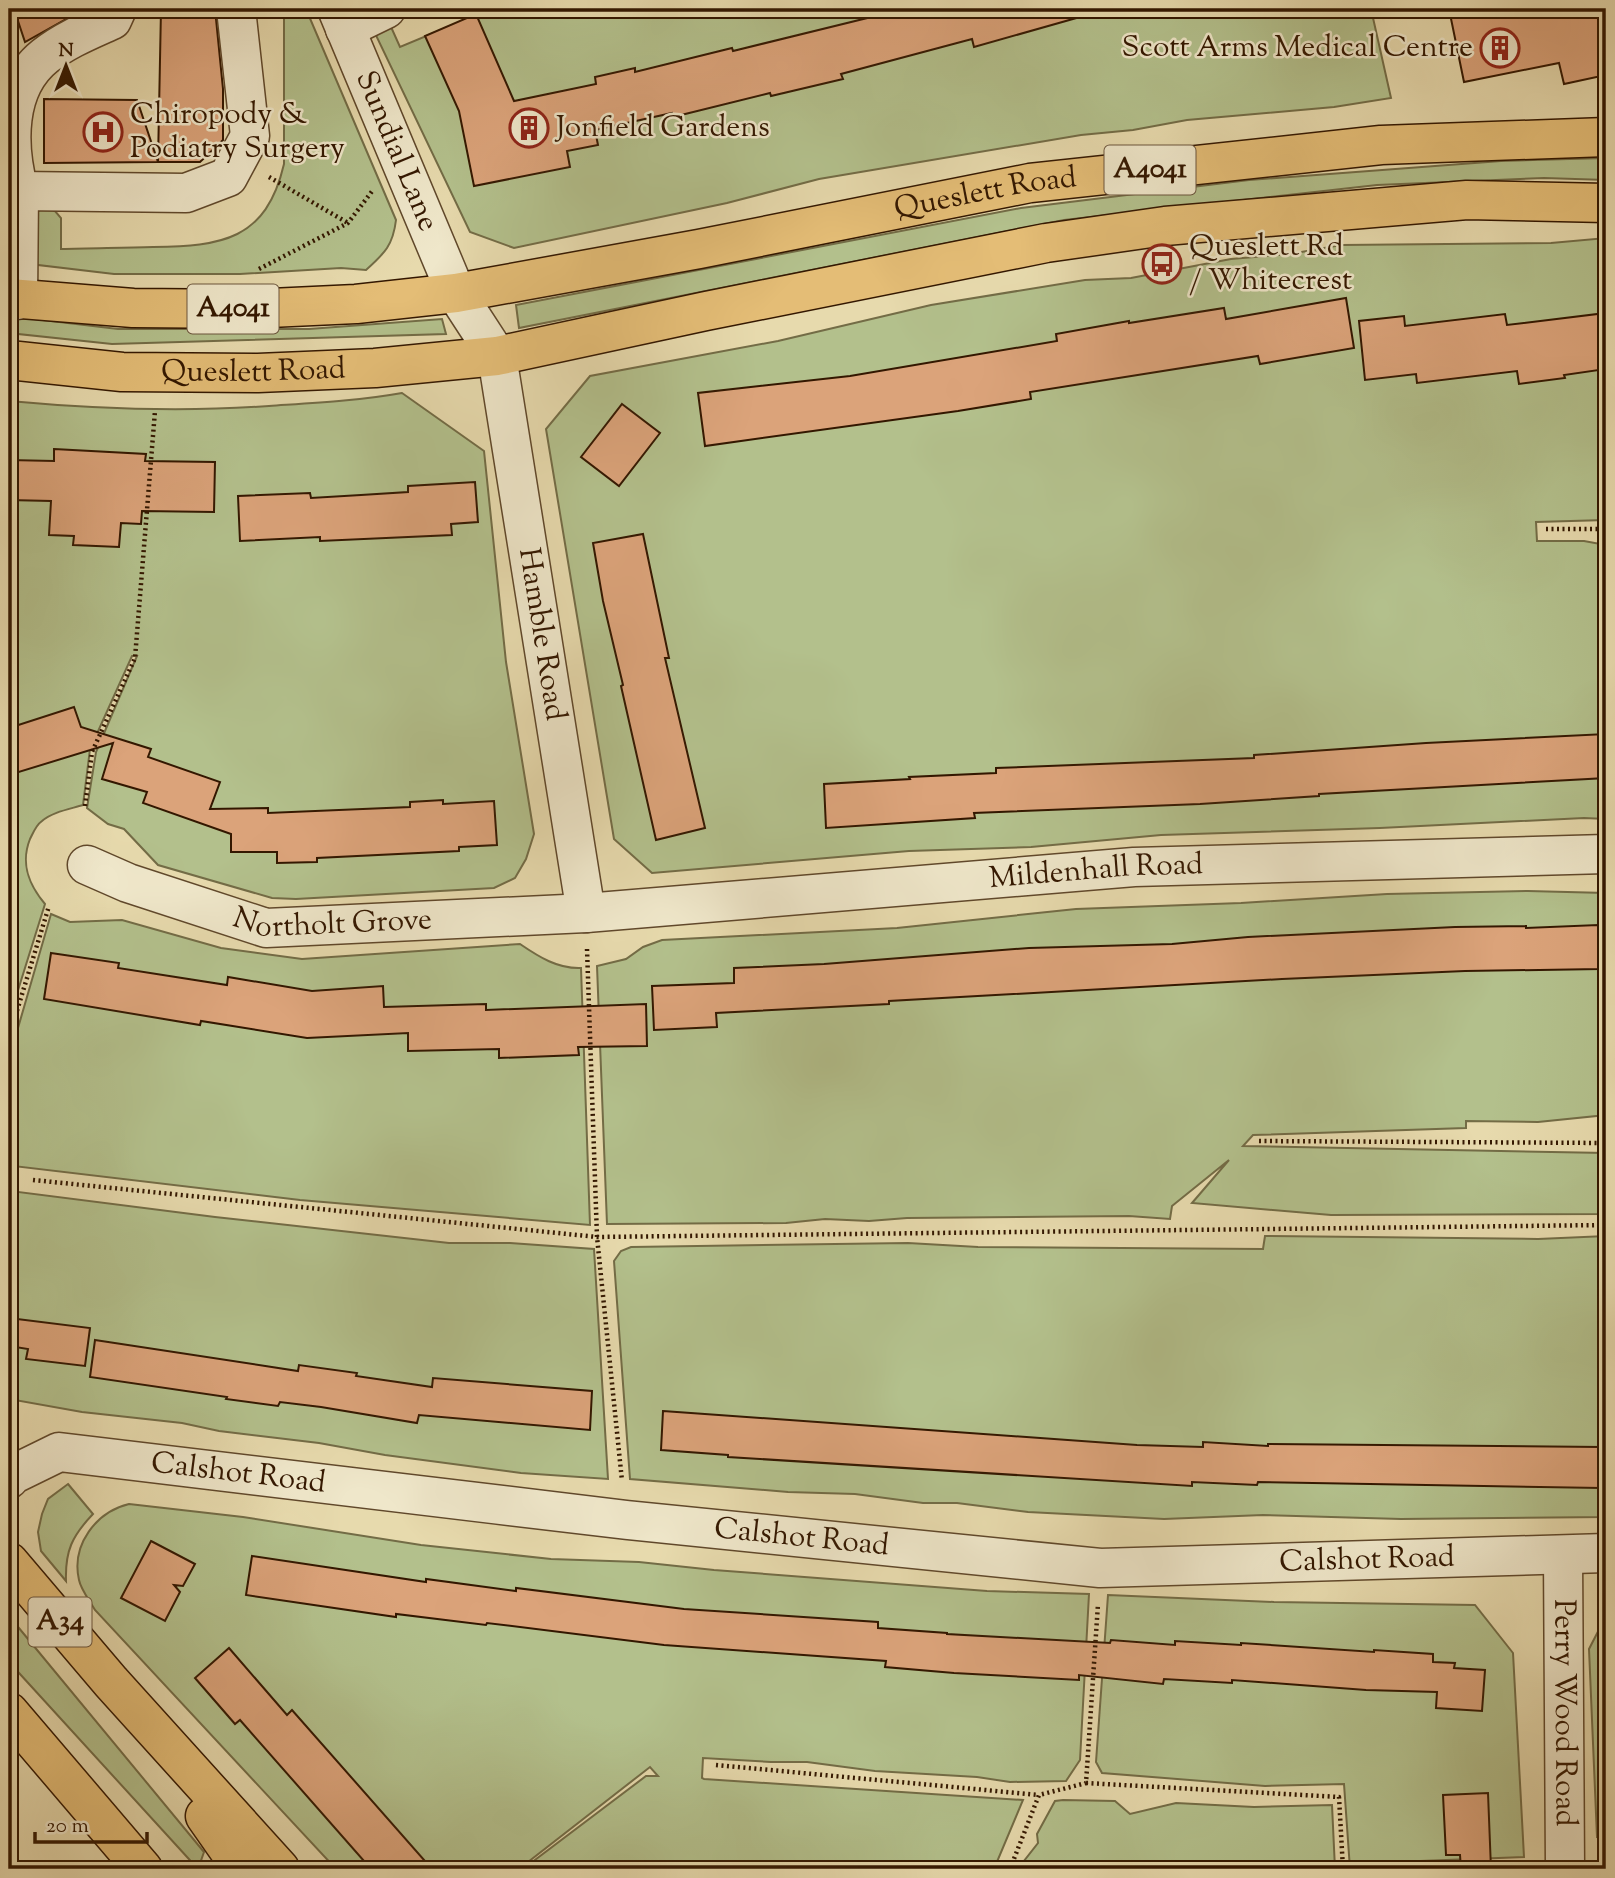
<svg xmlns="http://www.w3.org/2000/svg" width="1615" height="1878" font-family="'Sorts Mill Goudy',serif">
	<style>
		.green { fill: #b3c08c; stroke: #736c46; stroke-width: 2 }
		.building { fill: #dba37a; stroke: #331700; stroke-width: 2 }
		.lines { fill: none; stroke-linecap: round; stroke-linejoin: round }
		.minor-casing { stroke: #60482b; stroke-width: 41 }
		.highway-casing { stroke: #331700; stroke-width: 41 }
		.path { stroke: #331700; stroke-width: 4.5; stroke-dasharray: 2 3.5; stroke-linecap: butt }
		.minor { stroke: #efe7ca; stroke-width: 38 }
		.highway { stroke: #e4bd76; stroke-width: 38 }
		.labels { text-anchor: middle; dominant-baseline: central; stroke-width: 5; stroke-linejoin: round; paint-order: stroke }
		.shield { fill: #efe7ca; stroke: #6b553d; stroke-width: 2 }
		.shield-label { font-size: 28px; font-weight: bold; fill: #331700 }
		.poi-label { font-size: 30px; fill: #331700; stroke: #efe7ca; text-anchor: start }
		.street-label { font-size: 30px; fill: #331700; stroke: #efe7ca }
	</style>
	<rect width="100%" height="100%" fill="#e7daad"/>
	<filter id="stains"><feTurbulence type="fractalNoise" baseFrequency=".00286" numOctaves="4"/><feColorMatrix values="0 0 0 0 .2 0 0 0 0 .09 0 0 0 0 .02 0 0 0 .5 -.17"/></filter>
	<radialGradient id="worn" r=".72"><stop offset=".6" stop-color="#630" stop-opacity="0"/><stop offset="1" stop-color="#630" stop-opacity=".3"/></radialGradient>
	<!-- green -->
	<g class="green">
		<path d="M279,9H306L396,220C393,245 385,253 366,270L341,268L240,274H114L30,264L34,213L46,207L55,211L61,218V249C91,248 122,248 153,247C221,246 266,241 284,164V11Z"/>
		<polygon points="491,9 1371,9 1391,98 1334,107 1187,120 1133,130 1081,135 819,179 727,203 514,248 470,232 372,27 387,18 400,47"/>
		<polygon points="1606,158 1606,180 1544,178 1377,185 1064,220 519,328 516,305 1021,208 1249,180 1501,161"/>
		<polygon points="1606,238 1606,520 1536,522 1537,541 1584,541 1606,545 1606,819 1584,818 1380,828 1161,835 1031,847 909,851 652,873 614,839 546,429 590,376 778,341 931,305 1085,280 1131,278 1231,259 1290,254 1341,245 1551,243"/>
		<polygon points="9,316 118,329 309,329 442,319 446,334 112,344 9,333"/>
		<path d="M402,393L484,451L506,662L534,834L526,859L515,878L494,888L296,899L272,898L158,865L124,829L108,824L87,808L96,752L137,656H132L90,749L83,805C70,809 52,812 42,821C36,825 33,833 30,839C20,864 29,885 45,904L9,1019V401C95,409 183,412 269,406C314,403 357,401 402,393Z"/>
		<polygon points="1528,891 1606,893 1606,1115 1538,1122 1466,1121 1466,1128 1253,1135 1243,1146 1606,1153 1606,1214 1331,1215 1192,1203 1229,1160 1172,1206 1170,1219 1129,1216 907,1218 869,1221 825,1219 786,1223 607,1224 597,966 626,959 643,947 662,940 897,928 1076,909 1241,903 1387,894"/>
		<path d="M51,914L70,922L122,920L221,948L302,959L520,944C539,957 558,969 581,968L590,1225L300,1200L14,1166L10,1191L215,1217L449,1243H510L594,1249L608,1479L521,1473L385,1455L319,1443L219,1431L182,1423L82,1412L9,1399V1059Z"/>
		<polygon points="1265,1236 1538,1239 1606,1236 1606,1517 1401,1519 1263,1515 1164,1519 1028,1512 957,1503 923,1503 855,1494 788,1492 630,1479 614,1261 621,1251 631,1247 908,1243 978,1247 1263,1249"/>
		<path d="M68,1484L93,1514C72,1536 65,1551 66,1581L41,1551L38,1532L42,1514L48,1499Z"/>
		<path d="M129,1504L243,1517L421,1545L551,1559L639,1562L714,1570L987,1591L1089,1594L1080,1760L1066,1781L1010,1782L977,1777L875,1771L807,1762H771L703,1758L702,1778L704,1779L1023,1800L994,1869H523L646,1776H658L650,1767L519,1869H336L95,1610C90,1601 81,1590 79,1580C71,1545 96,1512 129,1504Z"/>
		<polygon points="1108,1595 1274,1602 1475,1605 1513,1653 1524,1857 1395,1862 1395,1869 1350,1869 1344,1784 1265,1786 1102,1773 1096,1762"/>
		<polygon points="9,1616 204,1852 198,1869 9,1662"/>
		<polygon points="1606,1616 1606,1838 1597,1837 1589,1649"/>
		<polygon points="1063,1800 1115,1801 1130,1814 1176,1803 1254,1807 1332,1805 1335,1869 1022,1869 1024,1861 1038,1843 1037,1834 1055,1801"/>
	</g>
	<!-- building -->
	<g class="building">
		<polygon points="14,9 84,9 25,42"/>
		<polygon points="161,9 215,9 223,89 223,140 200,162 158,162"/>
		<polygon points="904,9 1079,9 1080,17 974,47 972,39 841,74 843,79 771,96 770,93 673,117 672,113 595,130 598,145 567,151 570,167 474,186 459,111 425,36 476,14 514,101 596,84 595,77 635,68 635,72 732,48 733,51"/>
		<polygon points="1449,9 1606,9 1606,75 1564,84 1559,63 1464,82"/>
		<polygon points="44,99 137,100 158,162 44,163"/>
		<polygon points="1346,298 1354,348 1260,364 1258,356 1030,392 1031,399 958,411 705,446 698,393 850,376 1057,341 1056,334 1129,321 1129,323 1224,308 1226,319"/>
		<polygon points="1606,313 1606,369 1564,375 1565,378 1519,384 1517,371 1417,383 1416,374 1365,380 1359,321 1404,316 1405,326 1505,314 1507,325"/>
		<polygon points="622,404 660,433 619,486 581,457"/>
		<polygon points="54,449 146,454 145,461 215,462 214,512 142,511 141,524 121,523 119,547 73,545 74,536 49,535 51,501 9,500 9,460 54,461"/>
		<polygon points="475,482 478,522 451,524 452,535 320,541 320,537 240,541 238,496 310,493 311,498 361,495 408,492 408,486"/>
		<polygon points="643,534 669,658 665,658 705,828 656,840 621,686 623,685 603,601 593,543"/>
		<polygon points="74,707 81,727 151,749 148,757 220,782 210,809 268,808 268,813 410,807 410,802 443,800 443,804 494,801 497,845 459,847 459,851 317,858 317,862 277,863 277,852 231,852 231,834 143,803 147,792 102,779 113,743 9,775 9,728"/>
		<polygon points="1606,734 1606,778 1319,794 1319,796 1200,804 974,813 975,818 826,828 824,784 910,779 909,777 996,773 996,768 1254,758 1254,755 1426,743"/>
		<polygon points="1598,925 1600,969 1465,971 1282,979 889,1001 889,1004 716,1013 717,1027 654,1030 652,986 734,983 734,968 824,964 1029,948 1172,944 1248,937 1455,927 1526,926 1526,928"/>
		<polygon points="51,953 119,963 118,968 227,985 228,977 312,991 383,986 384,1007 486,1004 486,1010 646,1004 647,1046 578,1047 579,1055 499,1058 499,1049 408,1051 408,1033 307,1038 201,1021 200,1025 44,999"/>
		<polygon points="9,1318 90,1328 85,1366 26,1359 28,1349 9,1346"/>
		<polygon points="95,1340 298,1371 299,1365 357,1373 356,1376 432,1387 433,1378 592,1391 590,1430 419,1415 417,1423 321,1407 280,1402 278,1406 226,1399 227,1397 90,1377"/>
		<polygon points="663,1411 1137,1445 1203,1447 1203,1442 1268,1446 1268,1444 1601,1447 1601,1488 1258,1482 1257,1485 1192,1482 1192,1486 728,1457 728,1455 661,1450"/>
		<polygon points="151,1541 195,1564 183,1586 174,1585 180,1592 165,1621 121,1598"/>
		<polygon points="252,1556 426,1582 426,1579 516,1591 516,1588 684,1609 878,1622 878,1628 947,1633 947,1634 1110,1643 1111,1640 1175,1645 1175,1641 1241,1645 1241,1643 1374,1652 1374,1650 1433,1654 1433,1662 1455,1663 1454,1668 1485,1670 1482,1711 1436,1708 1437,1692 1366,1690 1232,1680 1232,1683 1164,1679 1163,1684 1079,1675 1079,1680 954,1673 885,1667 886,1661 664,1645 487,1623 486,1625 396,1614 396,1617 246,1595"/>
		<polygon points="229,1648 287,1715 292,1710 432,1869 371,1869 240,1720 235,1724 195,1678"/>
		<polygon points="1488,1793 1491,1869 1461,1869 1460,1855 1446,1855 1443,1795"/>
	</g>
	<g class="lines">
		<!-- minor casing -->
		<g class="minor-casing">
			<g id="minor">
				<path id="s1" d="M337,9L456,293L497,356L586,913"/>
				<polyline points="345,29 386,9"/>
				<path d="M19,191C7,146 5,88 45,56C65,40 90,30 112,20L117,9"/>
				<polyline points="18,300 19,191 186,193 228,177 250,136 236,9"/>
				<path id="s2" d="M87,865L128,883L266,928L586,913L1134,867L1606,854"/>
				<path id="s3" d="M9,1479L12,1475L59,1452L627,1520L1100,1568L1606,1553"/>
				<path id="s4" d="M1563,1555L1565,1869"/>
			</g>
		</g>
		<!-- highway casing -->
		<g class="highway-casing">
			<g id="highway">
				<path id="s5" d="M9,298L133,308L250,309L356,304L456,293L699,249L1030,183L1381,145L1606,137"/>
				<path id="s6" d="M9,360L122,372L258,373L375,368L497,356L706,311L1046,243L1165,226L1467,200L1606,203"/>
				<polyline points="9,1562 111,1682 280,1869"/>
				<polyline points="9,1712 143,1869"/>
				<polyline points="205,1816 242,1869"/>
			</g>
		</g>
		<!-- path -->
		<g class="path">
			<polyline points="269,177 348,223"/>
			<polyline points="259,269 348,223 373,190"/>
			<polyline points="1546,529 1606,529"/>
			<polyline points="85,806 92,752 135,658 155,411"/>
			<polyline points="587,949 597,1237 622,1481"/>
			<polyline points="9,1037 49,906"/>
			<polyline points="1259,1141 1606,1143"/>
			<polyline points="33,1180 597,1237 1606,1225"/>
			<polyline points="716,1765 1039,1795"/>
			<polyline points="1086,1783 1339,1797 1343,1869"/>
			<polyline points="1010,1869 1039,1795 1086,1783 1098,1604"/>
		</g>
		<!-- minor -->
		<use href="#minor" class="minor"/>
		<!-- highway -->
		<use href="#highway" class="highway"/>
	</g>
	<!-- icons -->
	<defs>
		<g id="building-ring" transform="scale(2.0125)"><circle r="9.5" fill="#efe7ca" stroke="#8f2418" stroke-width="1.5"/><path d="M-4-6H4V6H1V3H-1V6H-4ZM-2.5-4.3h1.7v1.8h-1.7ZM.8-4.3h1.7v1.8H.8ZM-2.5-1h1.7V.8h-1.7ZM.8-1h1.7V.8H.8Z" fill="#8f2418"/></g>
		<g id="hospital-ring" transform="scale(2.0125)"><circle r="9.5" fill="#efe7ca" stroke="#8f2418" stroke-width="1.5"/><path d="M-5-5h3v3.5h4V-5h3V5h-3V1.5h-4V5h-3Z" fill="#8f2418"/></g>
		<g id="bus-ring" transform="scale(2.0125)"><circle r="9.5" fill="#efe7ca" stroke="#8f2418" stroke-width="1.5"/><path d="M-5-6H5V4H4V6H2V4H-2V6H-4V4H-5ZM-3.5-4V0h7V-4ZM-3.5 1.2v1.5H-2V1.2ZM2 1.2v1.5H3.5V1.2Z" fill="#8f2418"/></g>
	</defs>
	<g fill-rule="evenodd">
		<use href="#building-ring" x="1500" y="48"/>
		<use href="#building-ring" x="529" y="128"/>
		<use href="#hospital-ring" x="103" y="132"/>
		<use href="#bus-ring" x="1162" y="264"/>
	</g>
	<g class="labels">
		<!-- shield labels -->
		<g class="shield">
			<rect x="1104.5" y="145.5" width="91" height="49" rx="5"/>
			<rect x="187.5" y="284.5" width="91" height="49" rx="5"/>
			<rect x="28.5" y="1597.5" width="63" height="49" rx="5"/>
		</g>
		<g class="shield-label">
			<text x="1150" y="170">A4041</text>
			<text x="233" y="309">A4041</text>
			<text x="60" y="1622">A34</text>
		</g>
		<!-- poi labels -->
		<g class="poi-label">
			<text x="1473" y="48" text-anchor="end">Scott Arms Medical Centre</text>
			<text x="130" y="115">Chiropody &amp;<tspan x="130" dy="34">Podiatry Surgery</tspan></text>
			<text x="556" y="128">Jonfield Gardens</text>
			<text x="1189" y="247">Queslett Rd<tspan x="1189" dy="34">/ Whitecrest</tspan></text>
		</g>
		<!-- street labels -->
		<g class="street-label">
			<text stroke="none"><textPath href="#s1" startOffset="154">Sundial Lane</textPath></text>
			<text stroke="none"><textPath href="#s5" startOffset="987">Queslett Road</textPath></text>
			<text stroke="none"><textPath href="#s6" startOffset="245">Queslett Road</textPath></text>
			<text stroke="none"><textPath href="#s1" startOffset="665">Hamble Road</textPath></text>
			<text stroke="none"><textPath href="#s2" startOffset="1022">Mildenhall Road</textPath></text>
			<text stroke="none"><textPath href="#s2" startOffset="256">Northolt Grove</textPath></text>
			<text stroke="none"><textPath href="#s3" startOffset="238">Calshot Road</textPath></text>
			<text stroke="none"><textPath href="#s3" startOffset="805">Calshot Road</textPath></text>
			<text stroke="none"><textPath href="#s3" startOffset="1372">Calshot Road</textPath></text>
			<text stroke="none"><textPath href="#s4" startOffset="158">Perry Wood Road</textPath></text>
		</g>
	</g>
	<!-- margin -->
	<rect width="1615" height="1878" fill="none" stroke="#e7daad" stroke-width="35"/>
	<rect x="10" y="10" width="1594" height="1857" fill="none" stroke="#331700" stroke-width="3.5"/>
	<rect x="18" y="18" width="1580" height="1843" fill="none" stroke="#331700" stroke-width="2"/>
	<!-- north arrow -->
	<g transform="translate(66 66)" stroke="#efe7ca" stroke-width="5" paint-order="stroke">
	<path d="M0-5L12 26L0 18L-12 26Z" fill="#331700"/>
	<text y="-10" font-size="19" font-weight="bold" text-anchor="middle" fill="#331700">N</text>
	</g>
	<!-- scale -->
	<path d="M35 1832v10h112v-10" fill="none" stroke="#331700" stroke-width="3.5"/>
	<text x="46" y="1832" font-size="21" fill="#331700" stroke="#efe7ca" stroke-width="5" paint-order="stroke">20 m</text>
	<rect width="100%" height="100%" filter="url(#stains)"/>
	<rect width="100%" height="100%" fill="url(#worn)"/>
</svg>
